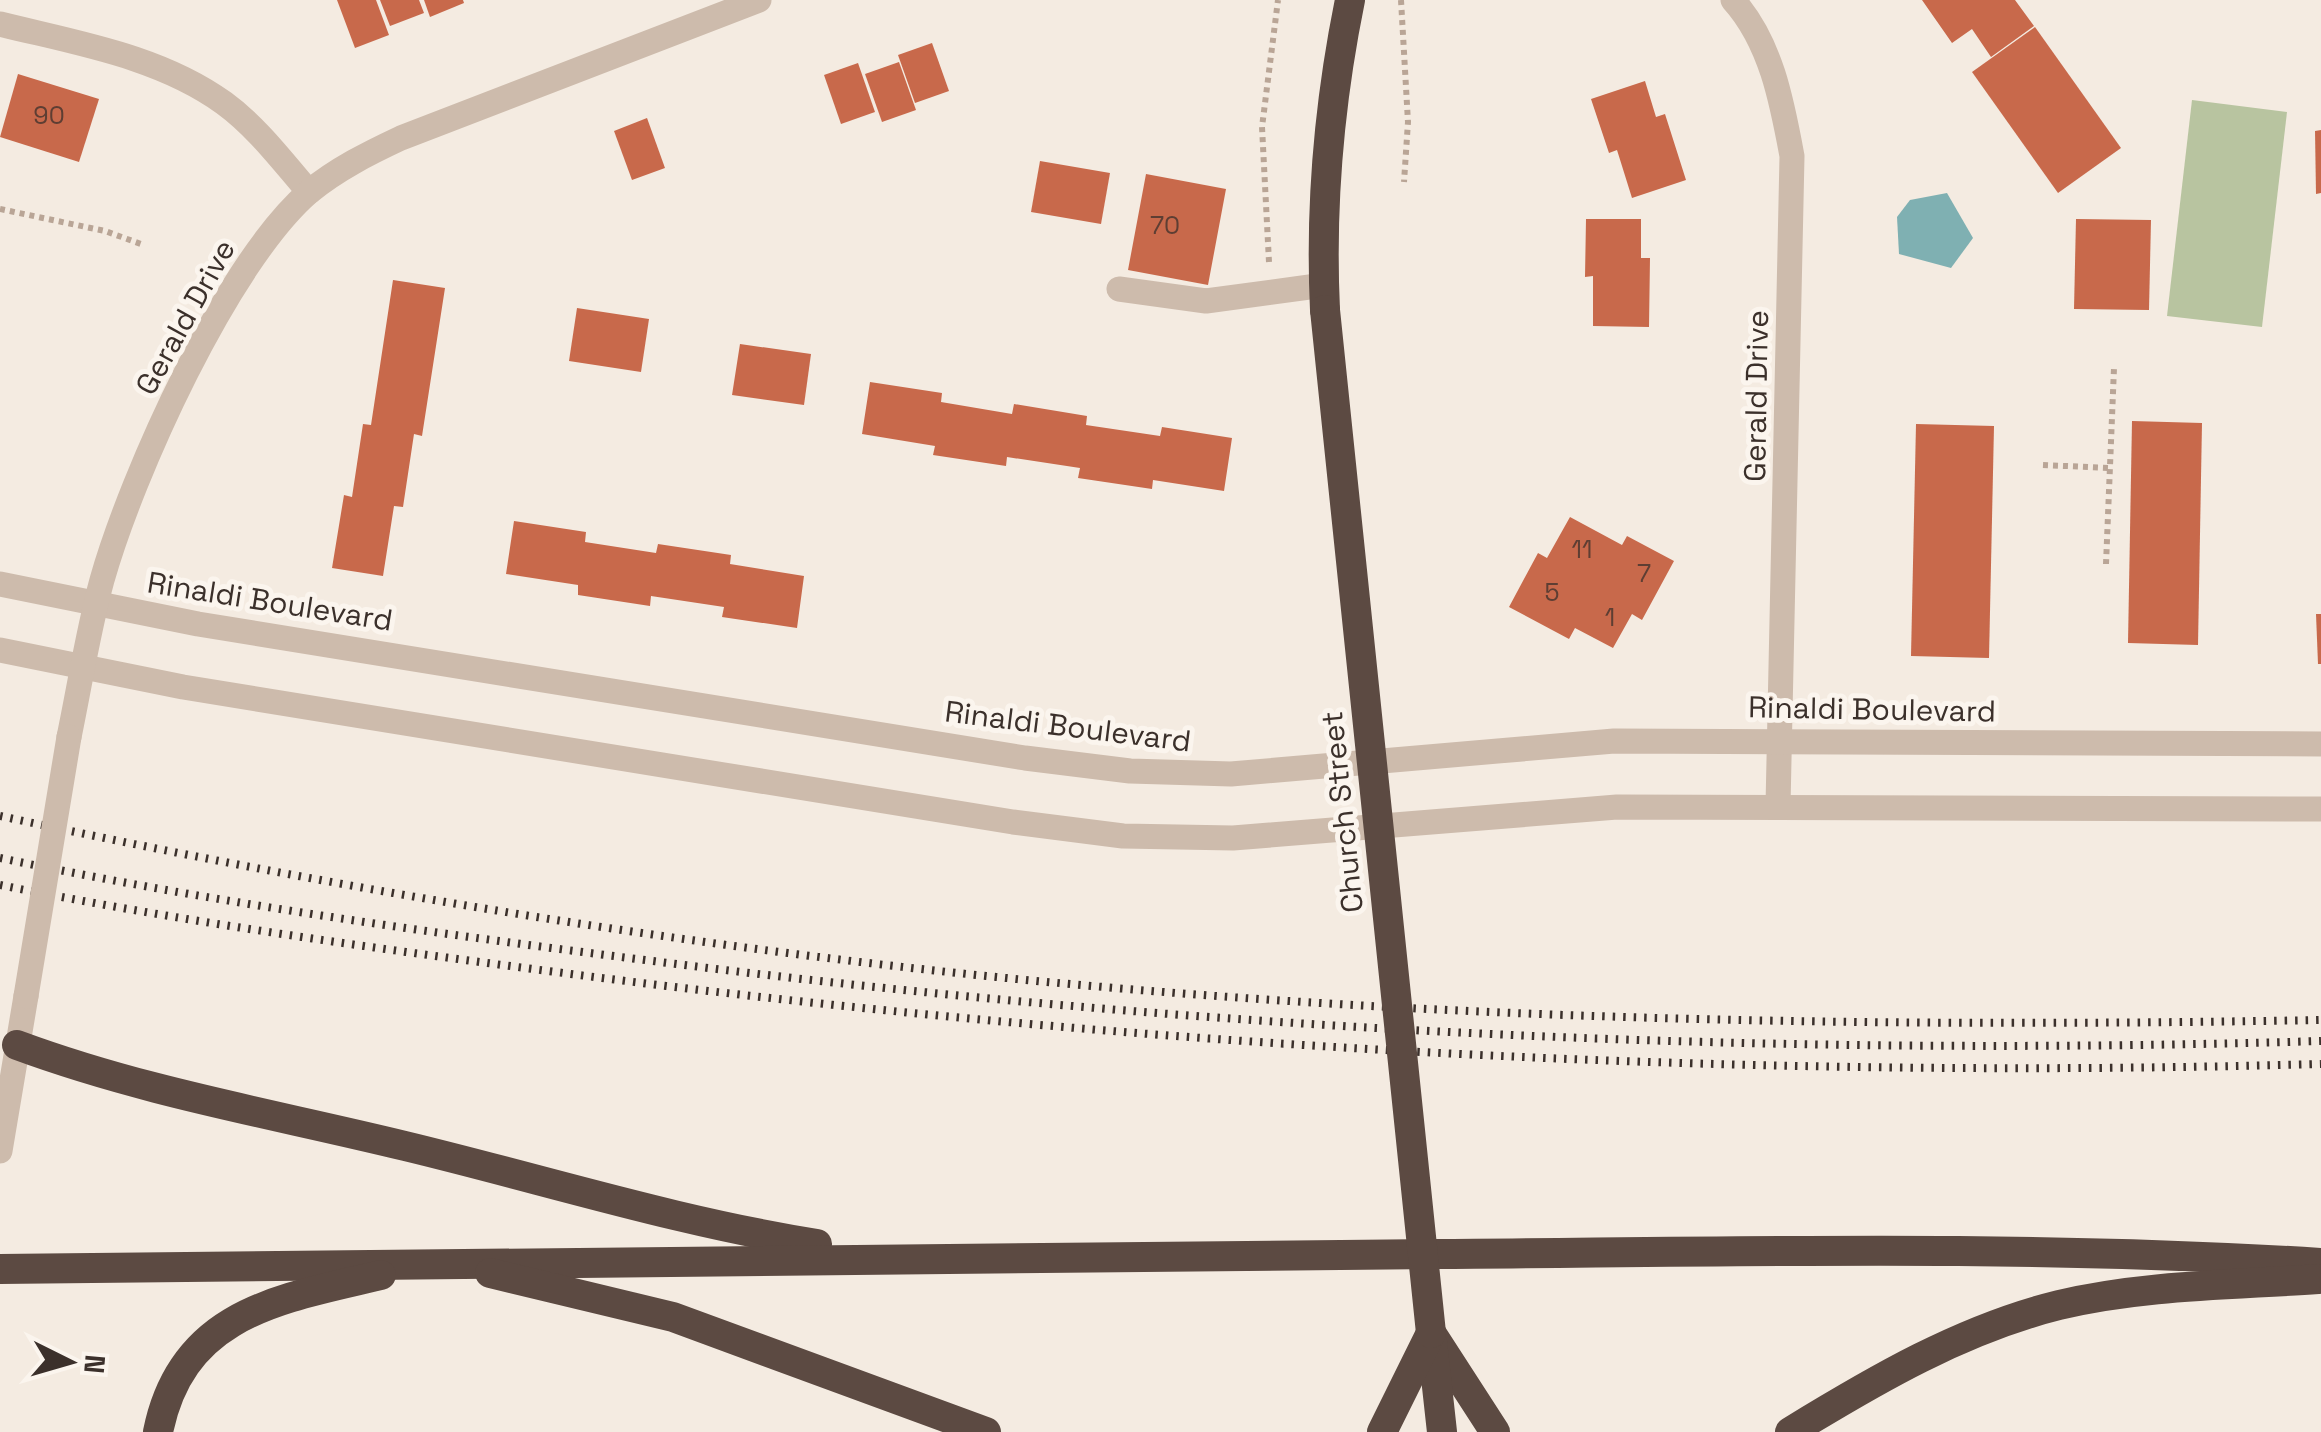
<svg xmlns="http://www.w3.org/2000/svg" width="2321" height="1432" font-family="'Space Grotesk',sans-serif">
	<style>
		.green { fill: #b8c4a0 }
		.water { fill: #7fb0b2 }
		.building { fill: #c8694b }
		.lines { fill: none; stroke-linecap: round; stroke-linejoin: round }
		.path { stroke: #b9a596; stroke-width: 6; stroke-dasharray: 5 5; stroke-linecap: butt }
		.minor { stroke: #cdbbac; stroke-width: 25 }
		.highway { stroke: #5c4a42; stroke-width: 30 }
		.rail { stroke: #3b302b; stroke-width: 8; stroke-dasharray: 2.5 8; stroke-linecap: butt }
		.minor-bridge { stroke: #cdbbac; stroke-width: 25 }
		.highway-bridge { stroke: #5c4a42; stroke-width: 30 }
		.labels { text-anchor: middle; dominant-baseline: central; stroke-width: 10; stroke-linejoin: round; paint-order: stroke }
		.number-label { font-size: 25px; fill: #5e3e33 }
		.street-label { font-size: 30px; fill: #3b302b; stroke: #fbf5ee }
	</style>
	<rect width="100%" height="100%" fill="#f4ebe1"/>
	<!-- green -->
	<polygon class="green" points="2192,100 2287,112 2262,327 2167,316"/>
	<!-- water -->
	<polygon class="water" points="1947,193 1973,238 1951,268 1899,254 1897,217 1910,200"/>
	<!-- building -->
	<g class="building">
		<polygon points="337,0 376,0 389,35 355,48"/>
		<polygon points="380,0 419,0 424,13 390,26"/>
		<polygon points="424,0 463,0 464,3 430,17"/>
		<polygon points="1922,0 2015,0 2034,26 1991,57 1972,29 1952,43"/>
		<polygon points="2035,27 2121,148 2058,193 1972,72"/>
		<polygon points="932,43 949,91 915,103 898,55"/>
		<polygon points="899,62 916,110 882,122 865,74"/>
		<polygon points="858,63 875,112 841,124 824,75"/>
		<polygon points="18,74 99,99 79,162 0,137"/>
		<polygon points="1645,81 1656,117 1665,114 1686,180 1632,198 1617,150 1609,153 1591,99"/>
		<polygon points="647,118 665,168 632,180 614,131"/>
		<polygon points="2321,130 2321,193 2316,194 2315,131"/>
		<polygon points="1040,161 1110,173 1101,224 1031,212"/>
		<polygon points="1146,174 1226,189 1208,285 1128,270"/>
		<polygon points="1586,219 1641,219 1641,258 1650,258 1649,327 1593,326 1593,276 1585,277"/>
		<polygon points="2076,219 2151,220 2149,310 2074,309"/>
		<polygon points="393,280 445,288 422,436 414,434 403,507 394,506 383,576 332,568 344,495 352,497 363,424 371,425"/>
		<polygon points="577,308 649,319 641,372 569,361"/>
		<polygon points="740,344 811,354 804,405 732,395"/>
		<polygon points="870,382 942,393 941,402 1012,414 1014,404 1087,416 1086,425 1160,436 1162,427 1232,438 1224,491 1153,480 1152,489 1078,478 1080,468 1007,457 1006,466 933,455 935,446 862,434"/>
		<polygon points="2132,421 2202,423 2198,645 2128,643"/>
		<polygon points="1916,424 1994,426 1989,658 1911,656"/>
		<polygon points="1570,517 1622,545 1627,536 1674,561 1642,620 1632,614 1613,648 1575,628 1569,639 1509,607 1538,553 1547,558"/>
		<polygon points="514,521 586,532 585,542 656,553 658,544 731,555 730,564 804,576 797,628 722,617 724,607 651,596 650,606 578,595 578,585 506,574"/>
		<polygon points="2316,614 2321,614 2321,664 2318,664"/>
	</g>
	<g class="lines">
		<!-- path -->
		<g class="path">
			<polyline points="1401,0 1408,122 1404,182"/>
			<polyline points="0,209 105,231 141,244"/>
			<polyline points="1269,262 1262,127 1278,0"/>
			<polyline points="2043,465 2110,468"/>
			<polyline points="2106,564 2114,368"/>
		</g>
		<!-- minor -->
		<g class="minor">
			<path d="M1733,0C1771,42 1782,102 1792,156L1778,806"/>
			<path d="M0,24C76,43 159,56 224,103C257,127 283,162 309,192"/>
			<polyline points="1119,289 1206,301 1324,285"/>
			<polyline points="0,584 198,624 1025,758 1130,771 1231,774 1614,741 2321,744"/>
			<polyline points="0,650 183,687 1013,822 1123,836 1233,838 1617,807 2321,809"/>
			<path d="M69,737C80,684 88,631 102,580C132,474 227,263 309,192C337,169 369,153 401,138L759,0"/>
			<polyline points="0,1151 26,996"/>
		</g>
		<!-- highway -->
		<g class="highway">
			<path d="M1325,310C1320,204 1329,103 1350,0"/>
			<path d="M17,1045C144,1092 274,1114 405,1146C542,1179 678,1222 817,1244"/>
			<path d="M0,1269C478,1262 956,1256 1435,1254C1730,1252 2026,1244 2321,1263"/>
			<polyline points="490,1273 673,1317 986,1432"/>
			<polyline points="1431,1333 1495,1432"/>
			<polyline points="1432,1341 1442,1432"/>
			<path d="M158,1432C182,1312 280,1299 381,1275"/>
			<polyline points="1382,1432 1431,1333"/>
			<path d="M1790,1432C1875,1380 1962,1329 2059,1305C2143,1285 2232,1285 2318,1279"/>
		</g>
		<!-- rail -->
		<g class="rail">
			<path d="M0,816C329,887 661,943 996,977C1436,1021 1880,1028 2321,1020"/>
			<path d="M0,858C210,902 424,932 637,959C1194,1031 1759,1058 2321,1041"/>
			<path d="M0,885C199,925 401,952 602,978C1172,1050 1747,1080 2321,1064"/>
		</g>
		<!-- minor-bridge -->
		<polyline class="minor-bridge" points="26,996 69,737"/>
		<!-- highway-bridge -->
		<polyline class="highway-bridge" points="1325,310 1431,1333"/>
	</g>
	<g class="labels">
		<!-- number labels -->
		<g class="number-label">
			<text x="49" y="115">90</text>
			<text x="1165" y="225">70</text>
			<text x="1582" y="549">11</text>
			<text x="1644" y="573">7</text>
			<text x="1552" y="592">5</text>
			<text x="1610" y="617">1</text>
		</g>
		<!-- street labels -->
		<g class="street-label">
			<text transform="translate(185 317) rotate(-61)">Gerald Drive</text>
			<text transform="translate(1756 396) rotate(-89)">Gerald Drive</text>
			<text transform="translate(270 601) rotate(9)">Rinaldi Boulevard</text>
			<text transform="translate(1872 709) rotate(1)">Rinaldi Boulevard</text>
			<text transform="translate(1068 726) rotate(7)">Rinaldi Boulevard</text>
			<text transform="translate(1342 812) rotate(-96)">Church Street</text>
		</g>
	</g>
	<!-- north arrow -->
	<g transform="translate(70 1362) rotate(95)" stroke="#fbf5ee" stroke-width="8" paint-order="stroke">
	<path d="M0-8L18 38L0 25L-18 38Z" fill="#3b302b"/>
	<text y="-15" font-size="28" font-weight="bold" text-anchor="middle" fill="#3b302b">N</text>
	</g>
</svg>
